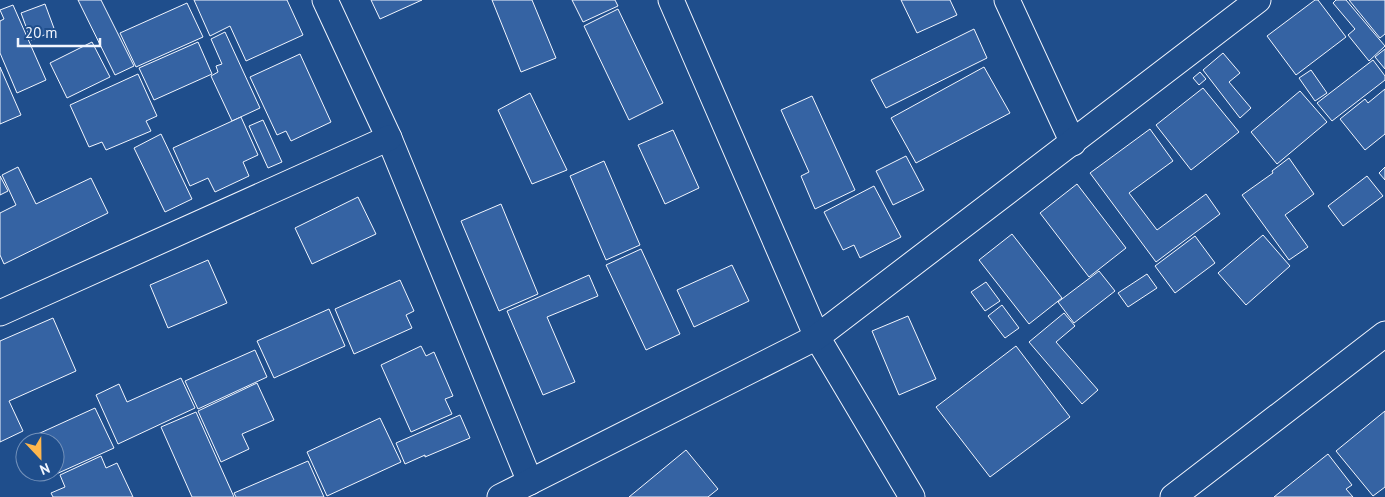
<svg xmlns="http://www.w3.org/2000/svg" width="1385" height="497" font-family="'PT Sans',sans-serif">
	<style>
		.building { fill: #3563a3; stroke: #f2f6ff }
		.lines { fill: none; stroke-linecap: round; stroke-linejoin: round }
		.minor-casing { stroke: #f2f6ff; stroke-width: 27 }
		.minor { stroke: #1f4e8c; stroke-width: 25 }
	</style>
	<rect width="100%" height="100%" fill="#1f4e8c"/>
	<!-- building -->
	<g class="building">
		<polygon points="78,0 101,0 134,66 115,75"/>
		<polygon points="194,0 287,0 303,35 246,61 230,26 210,36"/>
		<polygon points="371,0 422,0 380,19"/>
		<polygon points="492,0 532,0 556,58 521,72"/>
		<polygon points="572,0 615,0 618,6 583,22"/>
		<polygon points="901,0 950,0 957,15 917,33"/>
		<polygon points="1315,0 1318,0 1346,37 1296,75 1267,36"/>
		<polygon points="1336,0 1346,0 1385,46 1369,61 1348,35 1355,29 1333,3"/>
		<polygon points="1349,0 1385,0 1385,34 1380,38"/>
		<polygon points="187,3 203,37 136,67 120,33"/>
		<polygon points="45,4 55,31 31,40 21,13"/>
		<polygon points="13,5 46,80 17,93 0,53 0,21 4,19 0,10"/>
		<polygon points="618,9 663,103 629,120 584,26"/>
		<polygon points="974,29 987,58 886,108 871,80"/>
		<polygon points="225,32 260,108 232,121 211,76 218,72 216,66 222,64 211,39"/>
		<polygon points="92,42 110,77 67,98 50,63"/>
		<polygon points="198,42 212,74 154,100 139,68"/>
		<polygon points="1385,49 1385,69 1375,57"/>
		<polygon points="1223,53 1240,73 1229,82 1251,108 1240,118 1203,70"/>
		<polygon points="300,54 331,122 291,141 286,131 277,135 250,77"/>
		<polygon points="1373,60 1385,76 1385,80 1332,121 1317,103"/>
		<polygon points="0,67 21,115 0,124"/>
		<polygon points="984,67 1010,113 916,163 891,118"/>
		<polygon points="1311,70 1327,93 1315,101 1299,78"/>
		<polygon points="1200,72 1206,79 1199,85 1193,78"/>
		<polygon points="138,74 157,116 146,121 151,131 106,150 102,142 89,147 70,105"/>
		<polygon points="1203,88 1239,132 1191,170 1156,125"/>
		<polygon points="1385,89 1385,134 1365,150 1340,119 1365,99 1368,103"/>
		<polygon points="1300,91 1327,122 1277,164 1251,132"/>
		<polygon points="530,93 567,170 532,184 498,110"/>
		<polygon points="812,96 855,190 815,209 801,176 809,172 781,110"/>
		<polygon points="241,117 258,155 243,162 249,176 215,192 208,178 190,186 173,148"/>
		<polygon points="263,120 282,162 268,168 249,126"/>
		<polygon points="1150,129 1173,161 1129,193 1157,230 1206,194 1220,214 1156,262 1090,173"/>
		<polygon points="673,130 699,188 665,204 638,145"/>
		<polygon points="161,134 192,199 165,212 134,148"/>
		<polygon points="906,156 924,190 893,205 876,171"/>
		<polygon points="1289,158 1314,194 1285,215 1308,247 1289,260 1242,195 1273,173 1272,171"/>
		<polygon points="604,161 640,245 606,260 570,176"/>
		<polygon points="18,167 36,204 91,178 108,213 4,264 0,255 0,213 16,205 2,175"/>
		<polygon points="1385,167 1385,180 1379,173"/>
		<polygon points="0,176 8,191 0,195"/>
		<polygon points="1367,176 1383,196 1343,226 1328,206"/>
		<polygon points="1077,184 1126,248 1089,277 1040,213"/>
		<polygon points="874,186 901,237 860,258 854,245 843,250 824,212"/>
		<polygon points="358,197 376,234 312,264 295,228"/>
		<polygon points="501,204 538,294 499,311 461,221"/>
		<polygon points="1012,234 1062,298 1029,324 979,260"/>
		<polygon points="1263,235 1290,266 1246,305 1218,273"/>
		<polygon points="1195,236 1215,263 1175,293 1155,266"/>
		<polygon points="641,249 680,334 646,350 606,265"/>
		<polygon points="208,260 227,303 168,328 150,285"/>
		<polygon points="732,265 749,301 694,327 677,290"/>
		<polygon points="1099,271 1115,291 1074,323 1058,302"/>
		<polygon points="1147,274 1157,288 1128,307 1118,293"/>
		<polygon points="589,275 598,296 547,317 575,382 543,395 507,311"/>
		<polygon points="400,280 414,311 406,315 412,328 354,354 335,309"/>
		<polygon points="986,282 1000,301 985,311 971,292"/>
		<polygon points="1002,305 1019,328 1005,338 988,316"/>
		<polygon points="329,309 345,346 274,378 257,341"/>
		<polygon points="1064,313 1075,326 1056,342 1098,390 1082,404 1029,342"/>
		<polygon points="908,316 936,379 899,395 872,331"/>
		<polygon points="53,318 76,371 9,401 23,431 0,442 0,341"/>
		<polygon points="421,346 426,356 434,352 453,396 445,399 452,414 411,432 381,365"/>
		<polygon points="1016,346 1070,417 990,477 936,407"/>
		<polygon points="255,350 267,377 198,409 185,381"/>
		<polygon points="181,378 195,408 118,444 96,395 119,384 127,402"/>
		<polygon points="257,383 274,420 242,434 249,449 221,462 198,411"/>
		<polygon points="95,408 114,448 45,479 41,472 55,472 55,442 28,442 27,439"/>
		<polygon points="1385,411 1385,487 1373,496 1336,451"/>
		<polygon points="196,412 234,497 192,497 161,427"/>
		<polygon points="460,415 470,438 425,457 425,455 405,464 396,443"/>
		<polygon points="380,418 401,462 327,496 307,452"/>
		<polygon points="686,450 718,489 708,497 629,497"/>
		<polygon points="1328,454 1352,485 1346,489 1353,497 1274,497"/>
		<polygon points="101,456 106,468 117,463 133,497 53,497 51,493 65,487 60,475"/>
		<polygon points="308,461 324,497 236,497 234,493"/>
	</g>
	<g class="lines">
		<!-- minor casing -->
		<g class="minor-casing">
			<g id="minor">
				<polyline points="325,0 389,138 530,482"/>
				<polyline points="671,0 817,337 912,497"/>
				<polyline points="1007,0 1073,143"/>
				<polyline points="0,313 389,138"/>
				<polyline points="500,497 817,337 1258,0"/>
				<polyline points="1173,497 1385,334"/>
			</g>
		</g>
		<!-- minor -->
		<use href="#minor" class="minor"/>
	</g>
	<!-- north arrow -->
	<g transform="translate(40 457) rotate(158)"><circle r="24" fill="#1f4e8c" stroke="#7391ba"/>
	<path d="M0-4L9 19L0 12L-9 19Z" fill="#ffb74d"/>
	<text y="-8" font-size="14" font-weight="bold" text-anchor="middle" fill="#f2f6ff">N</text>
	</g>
	<!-- scale -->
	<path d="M18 38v8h82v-8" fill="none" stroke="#f2f6ff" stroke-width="2.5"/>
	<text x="25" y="38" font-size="15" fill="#f2f6ff" stroke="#1f4e8c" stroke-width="4" paint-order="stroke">20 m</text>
</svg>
